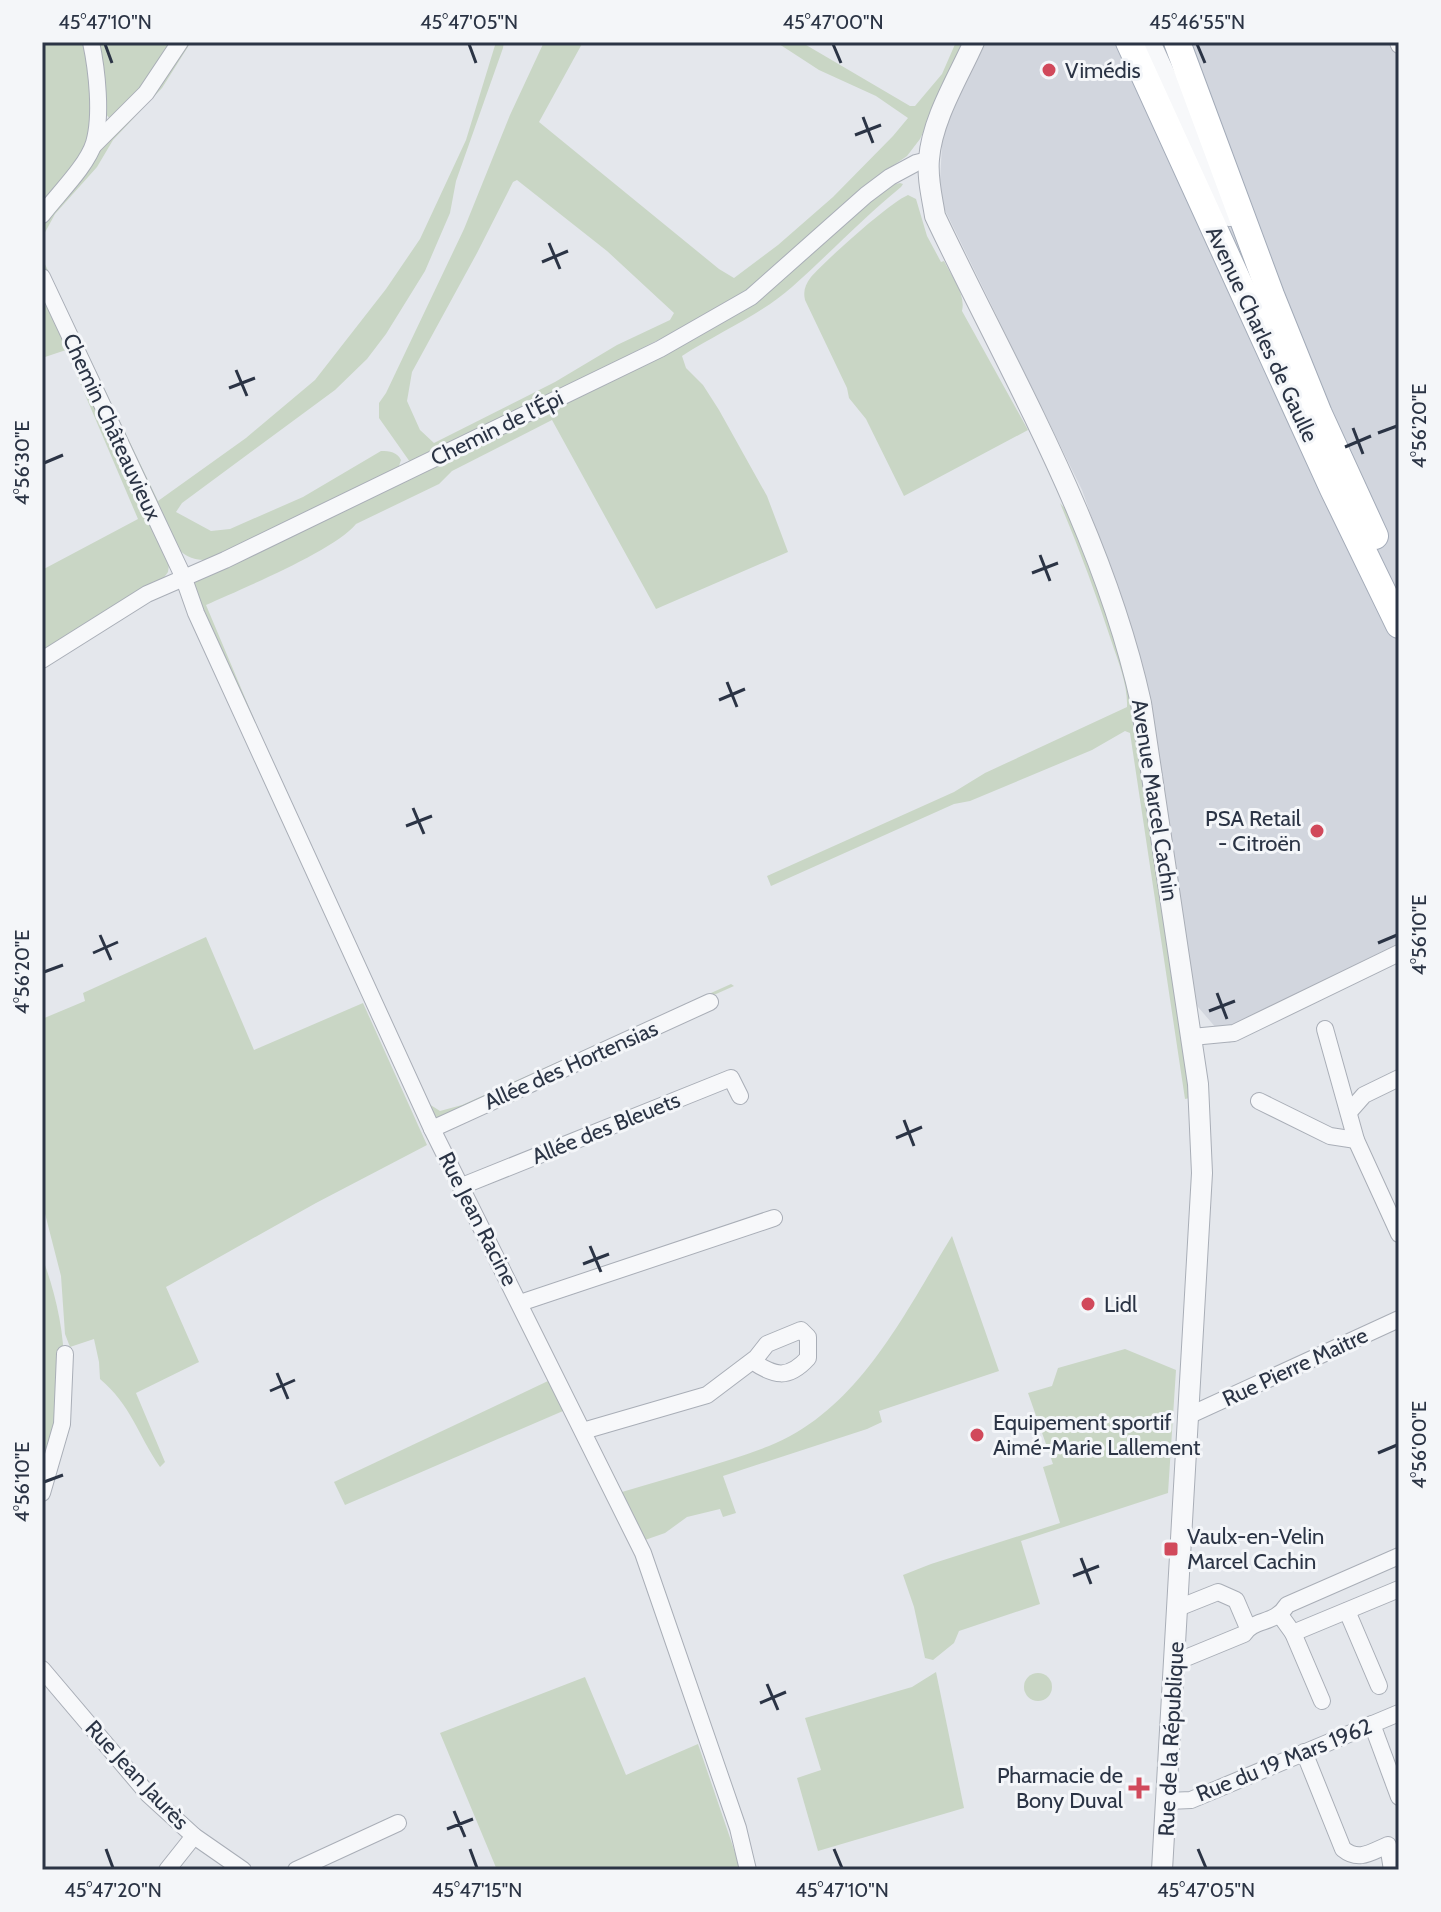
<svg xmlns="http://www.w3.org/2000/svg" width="1441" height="1912" font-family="Cabin,sans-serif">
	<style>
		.built { fill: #d2d6de }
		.green { fill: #c9d6c5; fill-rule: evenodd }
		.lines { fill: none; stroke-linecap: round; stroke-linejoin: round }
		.minor-casing { stroke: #a9aeb7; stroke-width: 18 }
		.tertiary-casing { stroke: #a9aeb7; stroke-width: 22 }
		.primary-casing { stroke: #a3abb8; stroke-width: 28 }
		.minor { stroke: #f7f8fa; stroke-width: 16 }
		.tertiary { stroke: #f7f8fa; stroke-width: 20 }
		.primary { stroke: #fff; stroke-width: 26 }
		.ticks { fill: none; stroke: #2b3445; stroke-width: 3 }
		.poi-dot { fill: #d1495b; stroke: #f4f6f9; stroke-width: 3 }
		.labels { text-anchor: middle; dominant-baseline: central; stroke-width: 6; stroke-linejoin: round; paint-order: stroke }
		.poi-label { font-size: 22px; fill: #2b3445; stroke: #f4f6f9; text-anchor: start }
		.street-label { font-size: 22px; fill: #2b3445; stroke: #f4f6f9 }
		.neatline { fill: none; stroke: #2b3445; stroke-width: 3 }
		.ticks-label { font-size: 20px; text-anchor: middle; fill: #2b3445 }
	</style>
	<rect width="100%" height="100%" fill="#e4e7ec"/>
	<!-- built -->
	<polygon class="built" points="985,42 1399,42 1399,963 1229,1043 1192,1000 1128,619 1082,490 939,198 943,128"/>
	<!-- green -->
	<g class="green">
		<path d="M42,42H84C93,84 99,128 75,166C66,180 53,192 42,205Z"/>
		<polygon points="97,42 177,42 154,77 110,119 105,113"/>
		<polygon points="184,42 191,42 162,88 113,140 97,167 55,214 42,238 42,221"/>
		<path d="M496,42H504L503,48L456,181L450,213L425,271L386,334L367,359L335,390L182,503L176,512L211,531L230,529L303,497L381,451C390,451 397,452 401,460L399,466L379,480L210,560C191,561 185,556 172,543L42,271V258L158,501L246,438L315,380L386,289L420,239L466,140Z"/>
		<path d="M544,42H583L539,122L719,269L734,278L778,245L833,197L893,136L908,118L876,96L819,70L776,42H801L910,106H915L942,74L956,42H965L920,139L907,156L878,176L753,289L721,308L473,434L410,462L379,418V403L386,393L464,229L510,115ZM517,180L607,251L674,313L670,320L617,345L555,382L434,443L420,430L407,401L412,372L477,253L513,182Z"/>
		<path d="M900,183L903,184L901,187C863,218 829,254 792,287C759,316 719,332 682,356L686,368L703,385L719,410L767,496L788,552L656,609L552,420L452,471L439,484L356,524C334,551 241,589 206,605L262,738L429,1104L440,1111L462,1105L731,984L734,986L436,1119L429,1110L409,1068L199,610L193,590L194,583L556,406L756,301L784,279L874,197L888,186Z"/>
		<path d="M908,195L916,199L927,236L941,262L944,261C952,277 966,294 962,311L1028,430L904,496L866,419L849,398L847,388L805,300C803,291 805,285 811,277C826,260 889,203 908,195Z"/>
		<polygon points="42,292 169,565 168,572 160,583 42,654 42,570 138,519 66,350 42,358"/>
		<path d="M1060,503L1067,511L1110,623L1133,707L1190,1098L1185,1099L1130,733L1125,731L1092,750L970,801L954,804L771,886L767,876L954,792L985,773L1127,707C1128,685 1118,661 1111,640C1096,594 1079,548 1060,503Z"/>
		<path d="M206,937L254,1050L363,1003L427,1145L316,1203L166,1287L199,1362L136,1393L165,1462L160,1467C138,1435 131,1405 100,1379L99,1362L94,1339L70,1347L65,1334L61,1276L42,1202V1019L85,1001L83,993Z"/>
		<path d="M952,1236L999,1371L879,1411L882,1422L867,1429L723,1476L736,1513L723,1517L720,1509L687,1517L665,1533L645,1540L622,1492C671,1477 722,1464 769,1446C859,1410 904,1314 952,1236Z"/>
		<path d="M42,1257C59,1301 70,1357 61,1405C56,1432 48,1458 42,1485Z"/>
		<polygon points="1125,1349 1176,1370 1168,1493 1021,1541 1040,1604 959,1631 954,1643 933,1660 925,1658 914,1607 903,1575 931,1564 1060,1523 1043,1467 1053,1464 1028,1393 1052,1386 1058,1368"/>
		<polygon points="548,1381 563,1411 345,1505 334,1482"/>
		<polygon points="936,1672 964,1808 818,1851 797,1778 821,1770 805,1718 912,1687"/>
		<circle cx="1038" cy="1687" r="14"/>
		<polygon points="585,1677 626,1775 698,1744 741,1870 497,1870 440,1733"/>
	</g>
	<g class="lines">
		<!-- minor casing -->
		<g class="minor-casing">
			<g id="minor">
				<polyline points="1398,42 1399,45"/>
				<polyline points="94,145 146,93 180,42"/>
				<path d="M42,215C57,195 87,166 94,143C102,116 97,70 91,42"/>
				<polyline points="42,277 183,576 196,613 432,1129 643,1553 738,1828 748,1870"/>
				<polyline points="42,660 147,594 225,560 660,349 751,297 866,195 890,177 916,163 928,160"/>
				<polyline points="1325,1029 1356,1140 1399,1234"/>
				<polyline points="1192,1037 1234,1033 1399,953"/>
				<polyline points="1259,1101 1330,1136 1356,1140"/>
				<polyline points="1349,1112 1364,1095 1399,1078"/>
				<polyline points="432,1129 710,1002"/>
				<polyline points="462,1186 731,1078 740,1096"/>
				<polyline points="520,1303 774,1218"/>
				<polyline points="1190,1415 1399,1319"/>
				<path d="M583,1431L707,1395L756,1358L767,1344L801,1330L808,1337V1358C788,1380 774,1376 752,1361"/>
				<polyline points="42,1493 62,1424 65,1354"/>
				<polyline points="1178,1608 1218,1592 1236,1600 1248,1628"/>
				<polyline points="1347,1611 1379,1686"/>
				<polyline points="1280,1615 1293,1633 1399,1589"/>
				<polyline points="1293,1633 1322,1701"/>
				<path d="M1176,1662L1244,1634C1254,1618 1275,1625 1287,1605L1399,1556"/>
				<polyline points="42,1669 148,1794 194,1836 243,1870"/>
				<polyline points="1372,1724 1399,1797"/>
				<path d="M1304,1752L1343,1849C1359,1862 1371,1852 1388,1845L1392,1870"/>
				<polyline points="1168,1801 1191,1800 1399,1713"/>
				<polyline points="167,1870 194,1836"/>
				<polyline points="296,1870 398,1823"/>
			</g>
		</g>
		<!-- tertiary casing -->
		<g class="tertiary-casing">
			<g id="tertiary">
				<path d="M974,42C958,78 932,119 929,159C927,178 932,197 935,216C1010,374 1103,530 1141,703L1198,1084L1202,1173L1162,1870"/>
				<polyline points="1150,42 1230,216"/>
			</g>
		</g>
		<!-- primary casing -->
		<g class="primary-casing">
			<g id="primary">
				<polyline points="1129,42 1333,489 1399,625"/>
				<polyline points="1177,42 1271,295 1319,414 1375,536"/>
			</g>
		</g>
		<!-- minor -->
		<use href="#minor" class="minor"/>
		<!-- tertiary -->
		<use href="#tertiary" class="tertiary"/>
		<!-- primary -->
		<use href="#primary" class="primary"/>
	</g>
	<!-- ticks -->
	<path class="ticks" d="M105,44L112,63M469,44L476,63M833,44L841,63M1197,44L1205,63M863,117L873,143M855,135L881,125M549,243L560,269M542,262L568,251M236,370L247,396M229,388L255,378M1353,428L1363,454M1378,433L1397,426M1345,447L1371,436M44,463L63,455M1040,555L1050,581M1032,573L1058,563M727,682L737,707M719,700L745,689M413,808L424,834M406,826L432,816M100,935L111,960M1378,943L1397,935M93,953L118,942M44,972L63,965M1217,993L1227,1019M1209,1011L1235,1001M904,1120L914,1146M896,1138L922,1127M590,1246L601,1272M583,1264L609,1254M277,1373L288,1399M270,1391L295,1380M1378,1453L1397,1445M44,1482L63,1475M1081,1558L1091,1584M1073,1576L1099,1566M767,1684L778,1710M760,1703L786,1692M454,1811L465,1837M447,1829L473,1819M106,1849L113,1868M470,1849L477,1868M834,1849L842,1868M1198,1849L1206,1868"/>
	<!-- markers -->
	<g class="poi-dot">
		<circle cx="1049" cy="70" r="8"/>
		<circle cx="1317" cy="831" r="8"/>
		<circle cx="1088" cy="1304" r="8"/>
		<circle cx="977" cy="1435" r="8"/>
		<rect x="1163" y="1541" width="16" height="16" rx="4"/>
		<path d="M1135 1776h8v8h8v8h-8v8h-8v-8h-8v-8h8z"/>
	</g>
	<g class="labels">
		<!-- poi labels -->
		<g class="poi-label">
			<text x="1065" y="70">Vimédis</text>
			<text x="1301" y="818" text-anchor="end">PSA Retail<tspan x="1301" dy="25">- Citroën</tspan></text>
			<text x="1104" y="1304">Lidl</text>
			<text x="993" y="1422">Equipement sportif<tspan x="993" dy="25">Aimé-Marie Lallement</tspan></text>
			<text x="1187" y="1536">Vaulx-en-Velin<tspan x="1187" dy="25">Marcel Cachin</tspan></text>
			<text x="1123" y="1775" text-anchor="end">Pharmacie de<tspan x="1123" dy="25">Bony Duval</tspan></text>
		</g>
		<!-- street labels -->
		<g class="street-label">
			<text transform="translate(1262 334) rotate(65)">Avenue Charles de Gaulle</text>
			<text transform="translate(112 427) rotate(65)">Chemin Châteauvieux</text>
			<text transform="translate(497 428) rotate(-26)">Chemin de l'Épi</text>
			<text transform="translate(1155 800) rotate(81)">Avenue Marcel Cachin</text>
			<text transform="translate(571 1065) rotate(-24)">Allée des Hortensias</text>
			<text transform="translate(606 1128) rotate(-22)">Allée des Bleuets</text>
			<text transform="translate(478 1219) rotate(63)">Rue Jean Racine</text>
			<text transform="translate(1295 1367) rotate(-25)">Rue Pierre Maitre</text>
			<text transform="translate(1171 1739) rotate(-87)">Rue de la République</text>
			<text transform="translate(1284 1760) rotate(-22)">Rue du 19 Mars 1962</text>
			<text transform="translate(137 1775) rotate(47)">Rue Jean Jaurès</text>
		</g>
	</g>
	<!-- border -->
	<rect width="1441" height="1912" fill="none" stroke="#f4f6f9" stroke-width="88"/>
	<rect x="44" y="44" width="1353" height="1824" class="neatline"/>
	<g class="ticks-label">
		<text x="105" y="29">45°47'10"N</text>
		<text x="469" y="29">45°47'05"N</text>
		<text x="833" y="29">45°47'00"N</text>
		<text x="1197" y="29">45°46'55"N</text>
		<text transform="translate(1419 426) rotate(-90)" y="7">4°56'20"E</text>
		<text transform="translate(22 463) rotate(-90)" y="7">4°56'30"E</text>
		<text transform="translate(1419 935) rotate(-90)" y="7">4°56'10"E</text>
		<text transform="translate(22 972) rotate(-90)" y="7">4°56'20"E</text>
		<text transform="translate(1419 1445) rotate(-90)" y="7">4°56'00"E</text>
		<text transform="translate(22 1482) rotate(-90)" y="7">4°56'10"E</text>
		<text x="113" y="1897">45°47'20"N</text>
		<text x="477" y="1897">45°47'15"N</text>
		<text x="842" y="1897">45°47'10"N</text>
		<text x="1206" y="1897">45°47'05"N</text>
	</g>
</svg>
